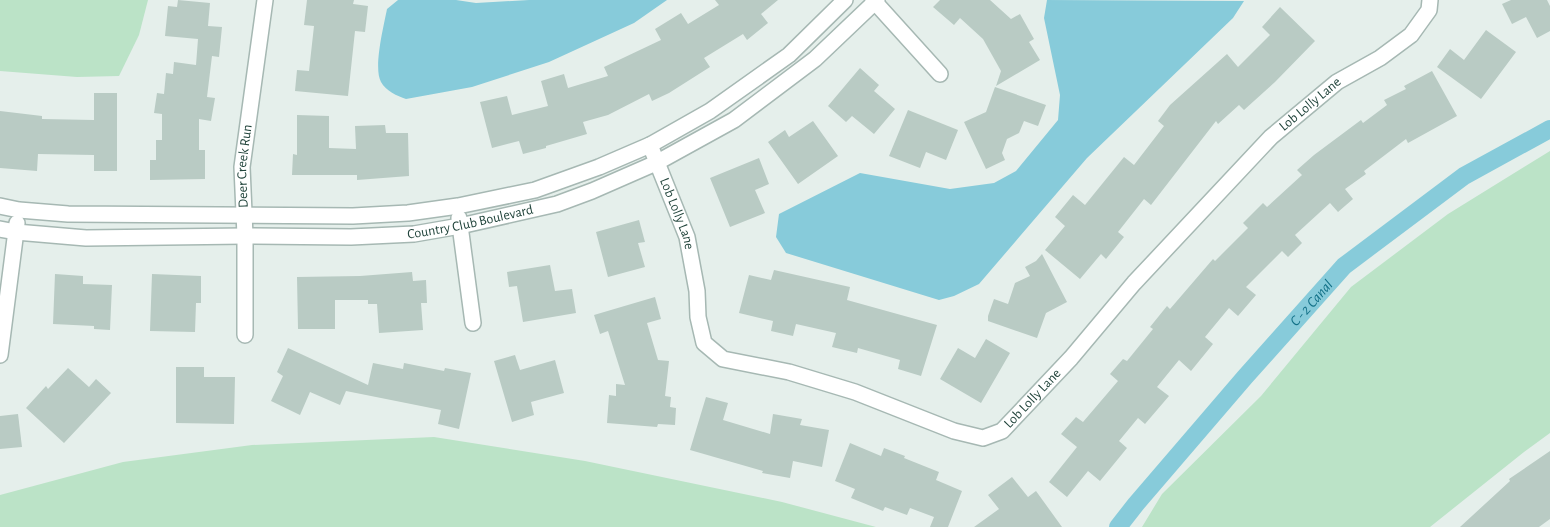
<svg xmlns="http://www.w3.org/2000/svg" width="1550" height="527" font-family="'Alegreya Sans',sans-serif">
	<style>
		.green { fill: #bbe3c7 }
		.water { fill: #87cbda }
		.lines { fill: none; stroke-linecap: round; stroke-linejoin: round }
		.canal { stroke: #87cbda; stroke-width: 18 }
		.building { fill: #b9cbc4 }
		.minor-casing { stroke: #a6b8b3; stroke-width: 18 }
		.minor { stroke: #fff; stroke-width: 15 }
		.labels { text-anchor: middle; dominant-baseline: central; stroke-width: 4.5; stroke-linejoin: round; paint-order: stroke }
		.street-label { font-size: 14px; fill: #21443b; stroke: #f6fbf9 }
		.water-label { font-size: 15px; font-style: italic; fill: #137188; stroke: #f6fbf9 }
	</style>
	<rect width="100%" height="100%" fill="#e5efeb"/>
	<!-- green -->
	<g class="green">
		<polygon points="0,0 148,0 139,35 119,76 77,77 0,71"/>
		<polygon points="1550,151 1550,433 1524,452 1430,527 1142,527 1162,494 1261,396 1351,287 1448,214"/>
		<polygon points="434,437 585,461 782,502 876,527 0,527 0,495 123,462 252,445"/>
	</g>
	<!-- water -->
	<g class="water">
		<path d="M398,0H456L476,3L529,0H667L634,23L549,62L472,87L406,99C397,96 386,91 381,82C373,68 384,25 387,9Z"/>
		<polygon points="1047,0 1244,1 1233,18 1087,158 979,284 954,296 939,300 786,253 776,237 779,214 860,173 950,189 994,183 1016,171 1058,120 1060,95 1044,18"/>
	</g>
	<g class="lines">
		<!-- canal -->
		<path class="canal" id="s1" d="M1118,527L1136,504L1245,377L1344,266L1464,176L1550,129"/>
	</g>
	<!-- building -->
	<g class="building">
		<polygon points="178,0 210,3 208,26 222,27 219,57 212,56 207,97 215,98 211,121 199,119 199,150 205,150 205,179 150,180 150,160 156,160 156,140 162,140 162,114 154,113 157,93 164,94 166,73 173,74 174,62 196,65 198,39 165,36 168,6 177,7"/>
		<polygon points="307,0 354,0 353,4 368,6 365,32 355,31 348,96 295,91 297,70 309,71 314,26 304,25"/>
		<polygon points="715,0 778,0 761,14 768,23 747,40 743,34 704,58 710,67 669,93 652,101 649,94 608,115 583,122 587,134 546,146 546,148 523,154 519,141 492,148 480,102 507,96 512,115 548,106 541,81 564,74 568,88 608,76 604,67 661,40 655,29 681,13 688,24 719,5"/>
		<polygon points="940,0 990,0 1011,19 1020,14 1034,39 1029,42 1040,60 996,86 1001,71 983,39 960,18 954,25 933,7"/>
		<polygon points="1511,0 1547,0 1550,6 1550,31 1537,38 1526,17 1512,24 1502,4"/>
		<polygon points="1280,7 1315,41 1275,82 1244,110 1239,105 1218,124 1216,121 1151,205 1144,199 1118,232 1124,237 1106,259 1101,254 1080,279 1045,250 1065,226 1055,217 1073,195 1085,205 1124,157 1134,165 1164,126 1158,121 1170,105 1227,54 1238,67 1270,35 1262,27"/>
		<polygon points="1486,30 1516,52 1481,99 1437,67 1450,49 1464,60"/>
		<polygon points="860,68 879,85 874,91 895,109 874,134 852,116 846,122 828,106"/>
		<polygon points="1432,71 1457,116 1408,143 1406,139 1364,171 1366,174 1345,189 1353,199 1338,212 1330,203 1295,235 1302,243 1288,257 1282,251 1246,287 1256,295 1238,316 1229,308 1205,337 1213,344 1191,371 1179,360 1157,387 1169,396 1145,424 1138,418 1119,441 1127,448 1100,481 1088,471 1067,497 1049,482 1077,447 1061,434 1076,417 1083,422 1118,381 1110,374 1123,359 1127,361 1153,329 1150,327 1167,306 1170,309 1213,259 1215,261 1248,228 1243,223 1263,203 1267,207 1302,175 1297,170 1314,155 1361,120 1363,123 1387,105 1384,100 1406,89 1404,86"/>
		<polygon points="995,87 1046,105 1038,126 1024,121 1019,133 1007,139 1002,153 1005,160 986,169 964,122 986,112"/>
		<polygon points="94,93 117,93 117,171 94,171 94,155 38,154 37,171 0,168 0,111 42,116 42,119 94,120"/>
		<polygon points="908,110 958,130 946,160 926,152 920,168 889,156"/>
		<polygon points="297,115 329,116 329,148 356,149 355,126 385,125 386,133 408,133 409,176 357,180 357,175 292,175 293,154 297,155"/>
		<polygon points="813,121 838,156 798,184 768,142 785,130 789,137"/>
		<polygon points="759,158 769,184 755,190 765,213 730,227 710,178"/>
		<polygon points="639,220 645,242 638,243 645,267 608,277 596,232"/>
		<polygon points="1042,254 1067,302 1046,313 1037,338 988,321 988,316 994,299 1008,304 1015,283 1030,276 1025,267 1036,261"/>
		<polygon points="550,265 555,291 572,289 576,313 523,322 517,286 509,287 507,272"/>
		<polygon points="774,270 850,287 847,300 937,325 921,376 898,369 900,360 858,348 857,353 832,347 836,333 796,324 793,336 771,331 773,321 739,313 749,275 771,280"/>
		<polygon points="412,272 413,281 426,280 427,303 421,303 423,330 379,333 377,304 368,304 368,300 335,300 335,329 298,329 297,277 360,276"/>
		<polygon points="55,274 83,276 83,284 112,285 110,330 94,329 94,326 53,324"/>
		<polygon points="152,274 201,276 201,303 196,303 195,332 150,331"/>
		<polygon points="655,297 661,319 647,323 658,360 669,361 665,396 671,397 670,407 676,408 675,425 658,424 657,427 607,423 609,395 616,396 616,384 625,385 608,331 600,334 594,315"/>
		<polygon points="986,339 1010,353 981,403 940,379 958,348 975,358"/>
		<polygon points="288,348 368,385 373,363 403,369 404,363 444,371 445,368 471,373 459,429 438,424 441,410 346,391 340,405 310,392 300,415 271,401 283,376 277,372"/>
		<polygon points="515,355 520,370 555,360 564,393 531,402 534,415 512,422 494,361"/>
		<polygon points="176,367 204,367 204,377 235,377 234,424 176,423"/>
		<polygon points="68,368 89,387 96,379 111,393 64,443 26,408 46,386 48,389"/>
		<polygon points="706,397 728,403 723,420 770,434 773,414 802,419 800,425 829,430 822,467 793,461 790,478 762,473 763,471 690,450"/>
		<polygon points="18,414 22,447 0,449 0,416"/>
		<polygon points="850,443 881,456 884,448 905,456 904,458 939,472 936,480 962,491 948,527 930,527 934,517 910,508 907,515 885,507 883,511 851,498 855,489 835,481"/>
		<polygon points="1550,451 1550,519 1539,527 1460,527 1510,481 1509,479"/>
		<polygon points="1012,477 1028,497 1036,491 1062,527 974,527 999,509 988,495"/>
	</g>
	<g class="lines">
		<!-- minor casing -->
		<g class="minor-casing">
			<g id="minor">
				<polyline points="873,0 940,74"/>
				<path id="s2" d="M650,145L687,237L697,291L698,317L704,343L723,359L789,372L855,392L954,431L983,438L1002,431L1071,358L1134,283L1271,137L1337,82L1380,58L1411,35L1429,10L1430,0"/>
				<polyline points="0,206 19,210 68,214 353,216 408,213 458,206 535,190 599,167 650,145 710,111 789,55 845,0"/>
				<polyline points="459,218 473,323"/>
				<path id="s3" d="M0,229L16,232L86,238L245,236L351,237L414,234L460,226L557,204L592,191L656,163L734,120L815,59L877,0"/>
				<path id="s4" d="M245,335V236L242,167L265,0"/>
				<polyline points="0,355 17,223"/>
			</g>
		</g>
		<!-- minor -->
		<use href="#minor" class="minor"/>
	</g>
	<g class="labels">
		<!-- street labels -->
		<g class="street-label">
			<text stroke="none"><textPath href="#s2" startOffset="974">Lob Lolly Lane</textPath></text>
			<text stroke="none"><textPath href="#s4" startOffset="169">Deer Creek Run</textPath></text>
			<text stroke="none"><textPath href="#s2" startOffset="74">Lob Lolly Lane</textPath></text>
			<text stroke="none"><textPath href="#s3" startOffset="472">Country Club Boulevard</textPath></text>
			<text stroke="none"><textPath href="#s2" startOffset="569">Lob Lolly Lane</textPath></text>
		</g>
		<!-- water labels -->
		<g class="water-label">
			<text stroke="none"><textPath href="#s1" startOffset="296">C - 2 Canal</textPath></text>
		</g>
	</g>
</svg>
